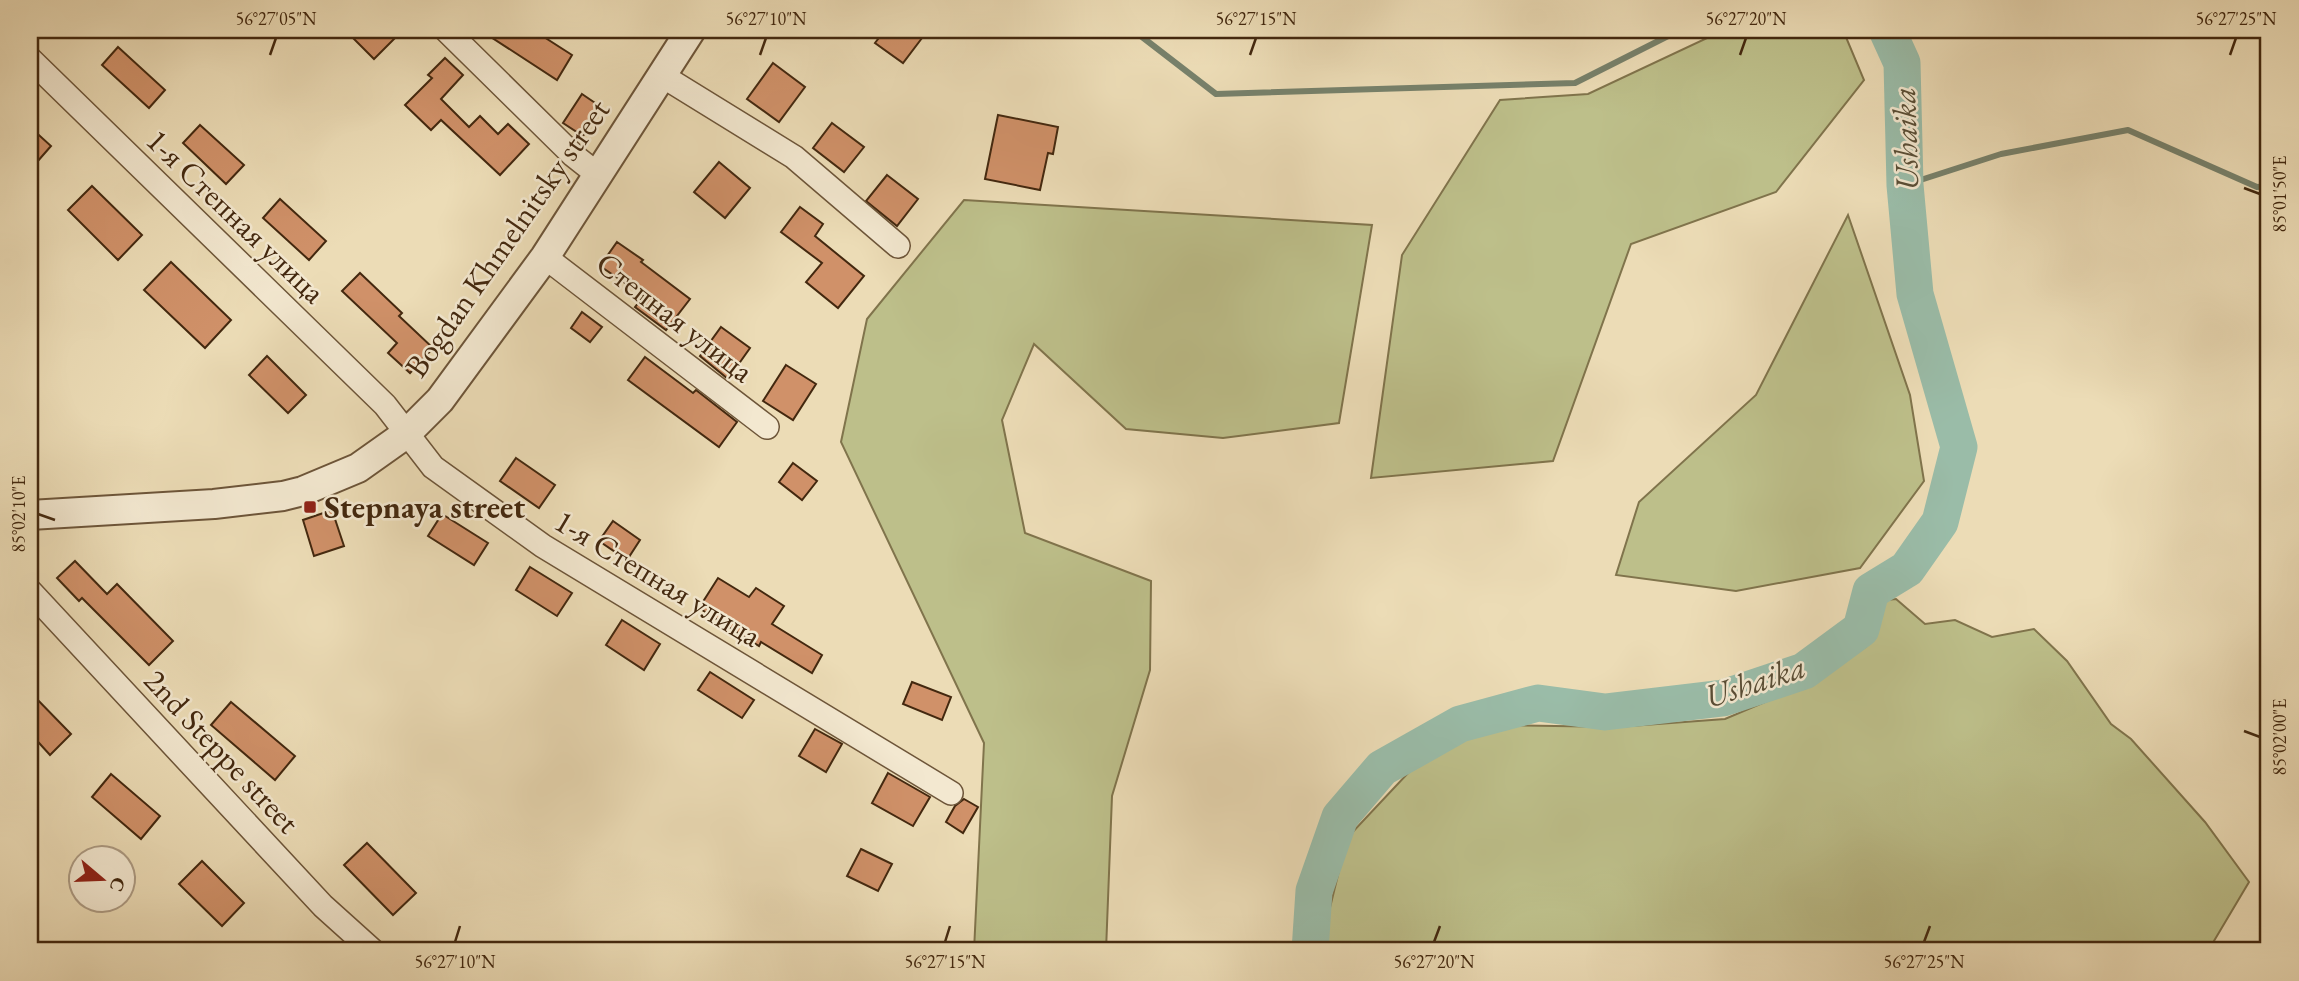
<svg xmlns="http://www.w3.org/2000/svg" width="2299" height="981" font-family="'EB Garamond',serif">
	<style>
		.green { fill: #bdbf8a; stroke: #80744c; stroke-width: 2 }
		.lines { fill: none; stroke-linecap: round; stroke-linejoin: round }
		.stream { stroke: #77816b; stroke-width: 6 }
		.river { stroke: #9abca8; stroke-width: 37 }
		.building { fill: #d09169; stroke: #43280f; stroke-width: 2 }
		.minor-casing { stroke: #6d5539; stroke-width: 26 }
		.tertiary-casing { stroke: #6d5539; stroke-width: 32 }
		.minor { stroke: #f3e8d0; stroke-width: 23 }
		.tertiary { stroke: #f3e8d0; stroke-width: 28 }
		.ticks { fill: none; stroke: #43280f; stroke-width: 2.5 }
		.poi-dot { fill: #8f2418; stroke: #f3e8d0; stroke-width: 2.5 }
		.labels { text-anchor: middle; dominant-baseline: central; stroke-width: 5; stroke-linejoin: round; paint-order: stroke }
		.street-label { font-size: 32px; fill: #43280f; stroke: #f3e8d0 }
		.poi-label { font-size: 32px; font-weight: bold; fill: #43280f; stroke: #f3e8d0; text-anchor: start }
		.water-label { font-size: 33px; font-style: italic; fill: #594d35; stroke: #f3e8d0 }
		.neatline { fill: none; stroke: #43280f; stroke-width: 2.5 }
		.ticks-label { font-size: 18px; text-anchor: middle; fill: #43280f }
	</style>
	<rect width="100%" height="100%" fill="#ecdcb6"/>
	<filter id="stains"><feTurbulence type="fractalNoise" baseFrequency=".00286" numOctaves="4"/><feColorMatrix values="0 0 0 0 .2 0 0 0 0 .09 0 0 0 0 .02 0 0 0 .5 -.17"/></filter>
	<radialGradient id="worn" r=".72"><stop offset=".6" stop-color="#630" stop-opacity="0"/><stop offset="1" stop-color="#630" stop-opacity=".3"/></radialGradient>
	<!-- green -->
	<g class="green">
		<polygon points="1724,30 1843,30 1864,80 1776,192 1631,244 1553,461 1371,478 1402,255 1500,100 1588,94"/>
		<polygon points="964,200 1372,225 1339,423 1223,438 1126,429 1034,344 1002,420 1025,533 1151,581 1150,670 1112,796 1106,951 974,951 984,743 841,442 867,319"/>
		<polygon points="1848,215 1910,395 1924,481 1860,568 1736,591 1616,575 1639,502 1756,395"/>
		<polygon points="1896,599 1925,624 1955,620 1992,637 2034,629 2067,661 2111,724 2131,739 2205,822 2249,882 2208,951 1323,951 1326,924 1347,838 1409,772 1446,744 1502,725 1617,727 1725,719 1812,682 1867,646 1877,601"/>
	</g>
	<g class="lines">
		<!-- stream -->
		<g class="stream">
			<polyline points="1133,30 1216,94 1575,83 1680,30"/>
			<polyline points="1905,185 2001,154 2128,130 2257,187 2269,186"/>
		</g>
		<!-- river -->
		<polyline class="river" points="1310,951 1314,891 1340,817 1382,768 1460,724 1538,703 1605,712 1723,698 1804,671 1861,629 1871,591 1907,569 1940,522 1959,447 1915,294 1905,185 1902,63 1887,30"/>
	</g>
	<!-- building -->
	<g class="building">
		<polygon points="361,30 403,30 374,59 353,38"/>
		<polygon points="480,30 533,30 572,55 557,80"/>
		<polygon points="885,30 911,30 922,38 903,63 875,43"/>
		<polygon points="118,47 165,90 149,108 102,65"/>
		<polygon points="445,58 463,75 441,99 469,127 480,116 498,134 508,124 529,144 500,175 441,120 431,130 405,105 432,78 428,75"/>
		<polygon points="773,63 805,87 779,122 747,99"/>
		<polygon points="582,94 601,107 583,136 563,123"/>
		<polygon points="998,115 1058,127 1053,154 1048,153 1040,190 985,179"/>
		<polygon points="832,123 864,147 844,172 813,148"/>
		<polygon points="200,125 244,165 226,184 183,143"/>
		<polygon points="30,127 51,146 30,170"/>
		<polygon points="719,162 750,188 725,218 694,192"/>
		<polygon points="887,175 918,199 897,226 866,201"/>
		<polygon points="92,186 142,235 118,260 68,210"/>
		<polygon points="280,199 326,241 309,260 263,218"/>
		<polygon points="800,207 823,224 815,236 864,276 838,308 806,282 822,263 781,232"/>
		<polygon points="617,242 643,260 641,262 690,299 666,330 635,307 644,296 600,266"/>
		<polygon points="171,262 231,320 205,348 144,290"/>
		<polygon points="360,273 402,313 399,316 433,348 410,373 388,353 397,343 342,291"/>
		<polygon points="582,312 602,327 590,342 571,328"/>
		<polygon points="721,327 750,348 728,379 700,356"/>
		<polygon points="267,356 306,395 288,413 249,375"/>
		<polygon points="645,357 693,393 696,390 737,422 719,447 628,380"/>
		<polygon points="786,365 816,384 793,420 763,401"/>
		<polygon points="516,458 555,485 539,508 500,481"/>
		<polygon points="793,463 817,481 802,500 779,482"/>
		<polygon points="332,510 344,546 314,556 303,520"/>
		<polygon points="442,514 488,543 474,565 428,536"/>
		<polygon points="613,521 640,540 627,560 599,541"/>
		<polygon points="75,561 107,594 117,584 173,641 149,665 82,598 79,601 57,578"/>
		<polygon points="530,567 572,593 557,616 516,590"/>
		<polygon points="718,578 749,597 756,588 784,606 772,624 822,655 812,673 761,642 759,646 699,608"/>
		<polygon points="622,620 660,644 644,670 606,645"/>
		<polygon points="710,672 754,700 742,718 698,690"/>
		<polygon points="912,682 951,697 942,720 903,704"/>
		<polygon points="30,692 71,734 50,755 30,733"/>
		<polygon points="231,702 295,756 275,780 211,725"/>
		<polygon points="815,729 842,744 826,772 799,756"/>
		<polygon points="888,773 930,797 913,826 872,803"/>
		<polygon points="111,774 160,816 141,839 92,797"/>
		<polygon points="964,799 978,807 963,833 946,822 955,806"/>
		<polygon points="367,843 416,893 393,915 344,865"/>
		<polygon points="861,849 892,864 878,891 847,876"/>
		<polygon points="202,861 244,903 222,926 179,884"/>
	</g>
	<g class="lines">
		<!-- minor casing -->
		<g class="minor-casing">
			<g id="minor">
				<polyline points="446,30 573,155 597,174"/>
				<polyline points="30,59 385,405 433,467 543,546 951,793"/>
				<polyline points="661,75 794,157 898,246"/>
				<polyline points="545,257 767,427"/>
				<polyline points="30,591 323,906 373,951"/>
			</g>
		</g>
		<!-- tertiary casing -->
		<g class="tertiary-casing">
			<polyline id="tertiary" points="30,515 214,504 283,496 303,491 358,468 406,434 440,400 545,257 691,30"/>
		</g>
		<!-- minor -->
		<use href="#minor" class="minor"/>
		<!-- tertiary -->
		<use href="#tertiary" class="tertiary"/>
	</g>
	<!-- ticks -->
	<path class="ticks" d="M270,55L276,38M760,55L766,38M1250,55L1256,38M1740,55L1746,38M2230,55L2236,38M2244,188L2260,194M38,514L55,520M2244,731L2260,737M455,942L460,926M945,942L950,926M1434,942L1440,926M1924,942L1930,926"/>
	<!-- markers -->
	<rect class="poi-dot" x="303" y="500" width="14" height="14" rx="3.5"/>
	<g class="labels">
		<!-- street labels -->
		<g class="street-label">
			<text transform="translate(236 216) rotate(44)">1-я Степная улица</text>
			<text transform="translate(507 238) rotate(-55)">Bogdan Khmelnitsky street</text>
			<text transform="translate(675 317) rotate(38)">Степная улица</text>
			<text transform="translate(658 578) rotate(31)">1-я Степная улица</text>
			<text transform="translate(222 751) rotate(47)">2nd Steppe street</text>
		</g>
		<!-- poi labels -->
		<g class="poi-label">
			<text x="324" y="507">Stepnaya street</text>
		</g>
		<!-- water labels -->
		<g class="water-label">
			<text transform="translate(1905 139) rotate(-92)">Ushaika</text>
			<text transform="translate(1755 681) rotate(-18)">Ushaika</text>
		</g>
	</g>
	<!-- margin -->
	<rect width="2299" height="981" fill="none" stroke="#ecdcb6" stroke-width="77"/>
	<!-- north arrow -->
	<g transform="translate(102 879) rotate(109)"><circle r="33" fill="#f3e8d0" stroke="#ad9b83" stroke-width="2"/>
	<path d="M0-5L12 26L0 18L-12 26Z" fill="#8f2418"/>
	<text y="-10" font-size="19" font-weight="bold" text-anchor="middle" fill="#43280f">С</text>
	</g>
	<rect x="38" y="38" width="2222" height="904" class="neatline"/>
	<g class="ticks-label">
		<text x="276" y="25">56°27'05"N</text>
		<text x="766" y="25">56°27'10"N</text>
		<text x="1256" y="25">56°27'15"N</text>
		<text x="1746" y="25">56°27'20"N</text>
		<text x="2236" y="25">56°27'25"N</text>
		<text transform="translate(2280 194) rotate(-90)" y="6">85°01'50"E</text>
		<text transform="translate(19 514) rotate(-90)" y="6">85°02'10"E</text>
		<text transform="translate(2280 737) rotate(-90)" y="6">85°02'00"E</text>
		<text x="455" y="968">56°27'10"N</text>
		<text x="945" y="968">56°27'15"N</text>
		<text x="1434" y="968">56°27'20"N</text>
		<text x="1924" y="968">56°27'25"N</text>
	</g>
	<rect width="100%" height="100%" filter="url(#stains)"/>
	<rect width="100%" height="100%" fill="url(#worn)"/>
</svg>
